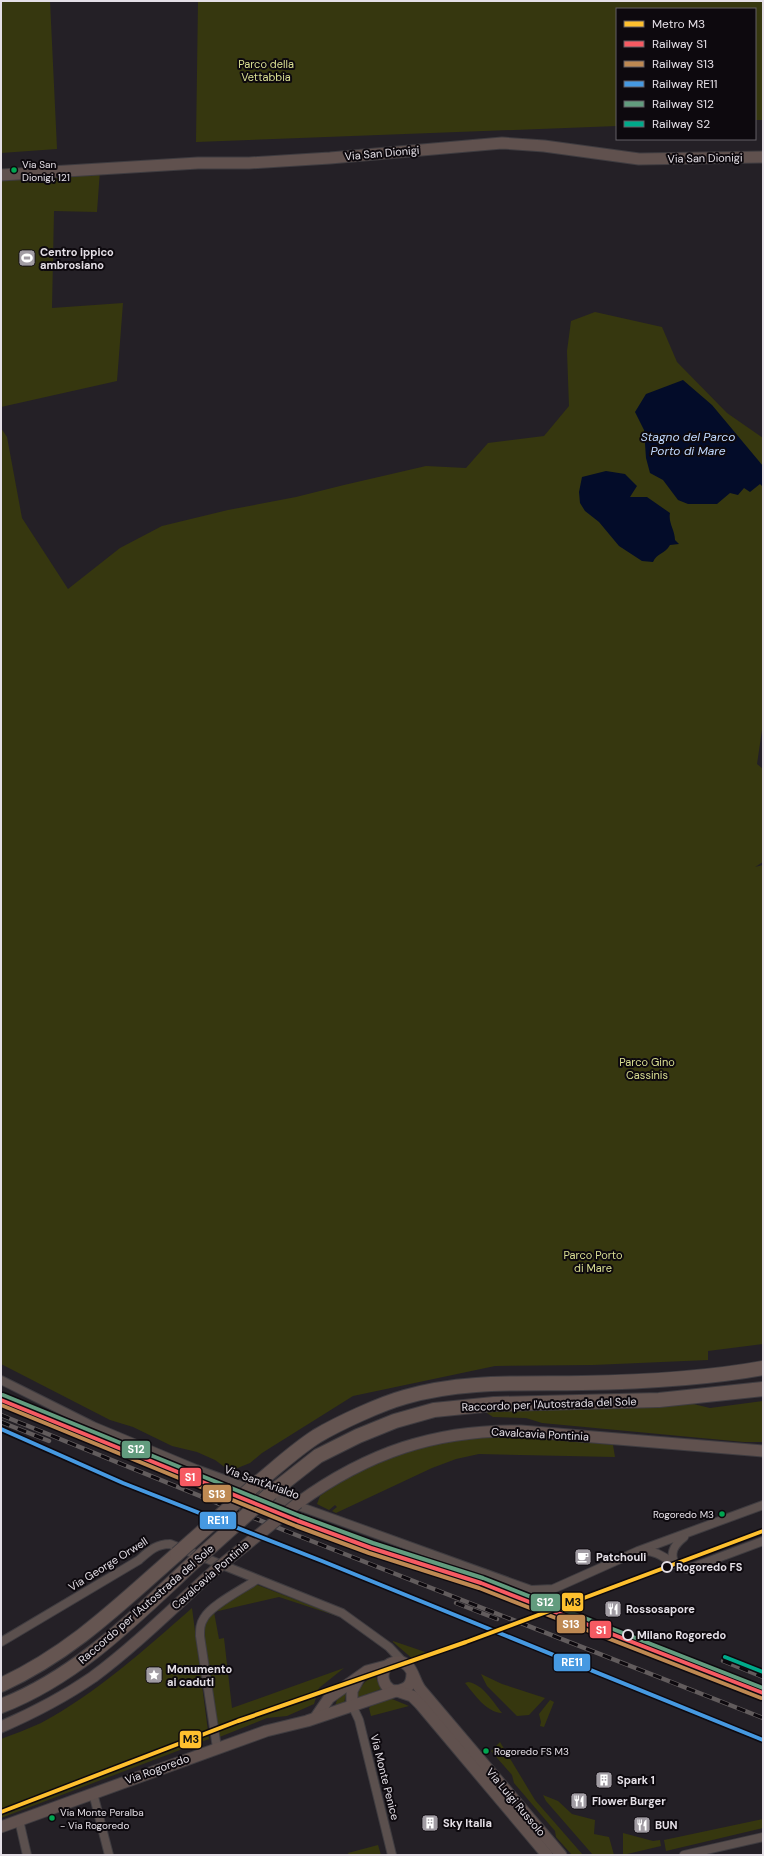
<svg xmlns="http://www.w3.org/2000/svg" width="764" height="1856" font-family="'DM Sans',sans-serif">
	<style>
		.green { fill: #36370f }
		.water { fill: #030c29 }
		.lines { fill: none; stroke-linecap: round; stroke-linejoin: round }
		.street-casing { stroke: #3f3c40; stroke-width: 10 }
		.secondary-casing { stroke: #3f3c40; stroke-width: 13 }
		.highway-casing { stroke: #3f3c40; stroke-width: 16 }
		.street { stroke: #5b504e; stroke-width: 8 }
		.secondary { stroke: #60514e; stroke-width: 11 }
		.highway { stroke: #655551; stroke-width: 14 }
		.rail-casing { stroke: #625c5d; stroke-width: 4.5 }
		.rail { stroke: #0d090e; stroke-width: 3; stroke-dasharray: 9; stroke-linecap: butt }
		.secondary-bridge-casing { stroke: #3f3c40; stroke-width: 13; stroke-linecap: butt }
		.highway-bridge-casing { stroke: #3f3c40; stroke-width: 16; stroke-linecap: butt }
		.secondary-bridge { stroke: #60514e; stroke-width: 11 }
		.highway-bridge { stroke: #655551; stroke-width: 14 }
		.rail-1-casing { stroke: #0d090e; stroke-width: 7 }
		.rail-2-casing { stroke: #0d090e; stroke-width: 7 }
		.rail-3-casing { stroke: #0d090e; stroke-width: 7 }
		.rail-4-casing { stroke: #0d090e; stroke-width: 7 }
		.rail-5-casing { stroke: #0d090e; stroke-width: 7 }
		.rail-1 { stroke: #f65a62; stroke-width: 4 }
		.rail-2 { stroke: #be8952; stroke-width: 4 }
		.rail-3 { stroke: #4699e1; stroke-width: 4 }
		.rail-4 { stroke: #629c7e; stroke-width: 4 }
		.rail-5 { stroke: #00aa8a; stroke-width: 4 }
		.metro-1-casing { stroke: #0d090e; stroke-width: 7 }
		.metro-1 { stroke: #fec02e; stroke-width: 4 }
		.bus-dot { fill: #00a651; stroke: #0d090e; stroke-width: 1.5 }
		.stop-dot { fill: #0d090e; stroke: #e4dfe6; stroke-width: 2 }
		.labels { text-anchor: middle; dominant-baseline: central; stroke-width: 4; stroke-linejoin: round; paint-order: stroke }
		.bus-label { font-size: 10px; fill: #e4dfe6; stroke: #0d090e; text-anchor: start }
		.park-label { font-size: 11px; fill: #dadf93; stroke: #0d090e }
		.street-label { font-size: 11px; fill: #e4dfe6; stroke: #0d090e }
		.poi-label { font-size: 11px; font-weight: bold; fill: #e4dfe6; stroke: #0d090e; text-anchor: start }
		.stop-label { font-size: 11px; font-weight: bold; fill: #e4dfe6; stroke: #0d090e; text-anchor: start }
		.water-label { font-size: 12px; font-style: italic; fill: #c0d9fe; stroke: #0d090e }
		.line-badge { stroke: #0d090e; stroke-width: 1.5 }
		.badge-label { font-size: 11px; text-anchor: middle; font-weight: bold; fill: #fff }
		.pale-badge-label { font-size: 11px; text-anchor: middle; font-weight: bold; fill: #111 }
	</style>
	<rect width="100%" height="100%" fill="#242026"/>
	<!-- green -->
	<g class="green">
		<polygon points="1,1 50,1 57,149 1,153"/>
		<polygon points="198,1 763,1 763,120 755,120 755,9 617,9 617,126 196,142"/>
		<polygon points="100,170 97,212 54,211 52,308 123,303 117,381 1,407 1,178"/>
		<polygon points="595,312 662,327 677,362 727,413 763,438 763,723 757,764 763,769 763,862 755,867 763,865 763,1344 708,1351 708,1360 593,1365 495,1366 353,1396 262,1453 250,1463 230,1471 215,1460 197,1452 172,1446 133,1427 110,1420 1,1364 1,428 7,437 22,518 68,589 120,548 162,526 228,510 296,497 344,485 426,466 466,468 488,443 544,436 569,406 567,351 571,321"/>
		<polygon points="763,1401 763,1442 744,1442 542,1423 526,1418 493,1417 484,1411 689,1403 710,1408"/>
		<polygon points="525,1436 613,1445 615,1457 479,1454 456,1459 432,1468 336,1513 332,1511 337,1507 335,1505 329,1510 317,1504 320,1496 349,1475 391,1456 441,1441 488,1437"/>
		<polygon points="255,1584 343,1618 279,1597 214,1612 219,1639 224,1638 232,1708 344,1668 319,1688 314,1704 287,1716 267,1718 217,1738 202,1635 203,1625 212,1613"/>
		<path d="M192,1608L209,1739L1,1818V1739C14,1734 28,1729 41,1723C97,1693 144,1650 192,1608Z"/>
		<polygon points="393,1642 393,1641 431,1654 414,1660"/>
		<polygon points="481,1674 502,1684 545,1698 529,1715 517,1716 487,1686"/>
		<polygon points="375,1675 381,1689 357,1698 357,1692 365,1682"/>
		<path d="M468,1682C483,1684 493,1702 502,1713C486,1712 475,1695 465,1683Z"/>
		<polygon points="347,1690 344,1703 335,1707 338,1696"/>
		<polygon points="392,1699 409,1706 371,1716 369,1708 373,1704"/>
		<polygon points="550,1700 554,1702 544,1727 540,1726 541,1722 539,1714"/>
		<polygon points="500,1742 535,1800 583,1855 572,1855 556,1837 555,1831 514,1783 512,1775 491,1751"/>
		<polygon points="543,1795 558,1801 572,1814 595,1820 594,1834 609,1837 614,1855 593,1855 546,1801"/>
		<polygon points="763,1819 763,1828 666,1851 664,1840"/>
		<polygon points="623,1833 653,1841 660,1840 661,1846 623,1855"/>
		<polygon points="378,1845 381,1855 349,1855 348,1853"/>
	</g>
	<!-- water -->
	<g class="water">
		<polygon points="683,380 712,405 763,466 763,487 760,484 750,492 744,488 738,495 730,493 717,504 688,504 678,500 663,480 650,473 646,458 644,430 635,412 646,394"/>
		<path d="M606,471L625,474L637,486L630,497H647L670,513C668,523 675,530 675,540L679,544L670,545C665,554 657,553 653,562L642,561L619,546L599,522L585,511L580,503L579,492L582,477Z"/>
	</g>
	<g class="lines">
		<!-- street casing -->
		<g class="street-casing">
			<g id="street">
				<polyline points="1,1380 93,1426 196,1469 531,1590 553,1589 638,1551 763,1505"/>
				<path d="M643,1551C662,1550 671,1566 688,1569L763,1541"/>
				<path d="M675,1564C669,1553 674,1545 684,1537"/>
				<path d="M1,1642L139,1560C149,1551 156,1544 170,1544L342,1613L389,1647L404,1663"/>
				<polyline points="352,1705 359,1720 392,1855"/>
				<path d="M217,1748L200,1636C200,1629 200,1624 204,1618C211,1605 243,1589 256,1580"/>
				<polyline points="93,1793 109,1855"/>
				<polyline points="19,1820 27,1855"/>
				<polyline points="684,1855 763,1837"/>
			</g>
		</g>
		<!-- secondary casing -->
		<g class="secondary-casing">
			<g id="secondary">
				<polyline points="1,175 198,163 249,163 330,158 502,143 544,146 639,159 763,157"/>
				<path d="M298,1503C367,1453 436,1429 521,1431L763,1451"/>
				<path d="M412,1674C412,1681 410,1687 403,1689C382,1699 374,1663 397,1662C401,1661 405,1663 408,1666C414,1672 415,1683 421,1690L561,1855"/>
				<polyline points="397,1691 412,1696 420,1704 547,1855"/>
				<polyline points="352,1705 352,1691 359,1678"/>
				<polyline points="316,1717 329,1698 367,1671 386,1666"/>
				<path d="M1,1727C33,1713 64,1697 93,1677C136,1645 175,1606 215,1570"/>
				<polyline points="1,1827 266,1731 307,1721 396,1691"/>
			</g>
		</g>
		<!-- highway casing -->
		<g class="highway-casing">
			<g id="highway">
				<path d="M255,1485C275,1469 295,1450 317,1436C339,1423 380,1404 405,1397C463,1380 523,1384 582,1383C643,1382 703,1379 763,1368"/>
				<polyline points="271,1493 318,1456 358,1436 395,1421 434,1410 494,1404 659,1400 763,1389"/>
				<path d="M1,1685C72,1652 119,1605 177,1554"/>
				<path d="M1,1706C78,1676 135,1617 195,1561"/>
			</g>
		</g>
		<!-- street -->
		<use href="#street" class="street"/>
		<!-- secondary -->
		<use href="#secondary" class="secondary"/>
		<!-- highway -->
		<use href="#highway" class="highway"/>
		<!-- rail casing -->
		<g class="rail-casing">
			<g id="rail">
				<polyline points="1,1415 286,1531 763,1718"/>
				<polyline points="1,1422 49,1441"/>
				<polyline points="456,1603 497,1619"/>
				<polyline points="723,1661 763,1677"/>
			</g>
		</g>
		<!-- rail -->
		<use href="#rail" class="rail"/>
		<!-- secondary-bridge casing -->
		<g class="secondary-bridge-casing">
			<polyline id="secondary-bridge" points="215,1570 298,1503"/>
		</g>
		<!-- highway-bridge casing -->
		<g class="highway-bridge-casing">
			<g id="highway-bridge">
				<polyline points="177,1554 255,1485"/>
				<polyline points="195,1561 271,1493"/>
			</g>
		</g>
		<!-- secondary-bridge -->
		<use href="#secondary-bridge" class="secondary-bridge"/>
		<!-- highway-bridge -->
		<use href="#highway-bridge" class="highway-bridge"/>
		<!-- rail-1 casing -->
		<g class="rail-1-casing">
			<polyline id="rail-1" points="1,1400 298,1521 371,1548 481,1583 763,1693"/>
		</g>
		<!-- rail-2 casing -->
		<g class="rail-2-casing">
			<polyline id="rail-2" points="1,1405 296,1526 369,1553 479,1588 761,1698"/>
		</g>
		<!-- rail-3 casing -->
		<g class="rail-3-casing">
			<polyline id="rail-3" points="1,1429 123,1483 322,1561 763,1740"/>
		</g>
		<!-- rail-4 casing -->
		<g class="rail-4-casing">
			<polyline id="rail-4" points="3,1395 300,1516 373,1543 483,1578 763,1688"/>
		</g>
		<!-- rail-5 casing -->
		<g class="rail-5-casing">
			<polyline id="rail-5" points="725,1657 763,1672"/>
		</g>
		<!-- rail-1 -->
		<use href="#rail-1" class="rail-1"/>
		<!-- rail-2 -->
		<use href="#rail-2" class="rail-2"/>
		<!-- rail-3 -->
		<use href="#rail-3" class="rail-3"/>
		<!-- rail-4 -->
		<use href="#rail-4" class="rail-4"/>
		<!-- rail-5 -->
		<use href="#rail-5" class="rail-5"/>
		<!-- metro-1 casing -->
		<g class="metro-1-casing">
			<polyline id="metro-1" points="1,1812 238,1721 466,1642 763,1531"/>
		</g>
		<!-- metro-1 -->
		<use href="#metro-1" class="metro-1"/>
	</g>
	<!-- icons -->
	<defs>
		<g id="stadium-square" transform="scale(0.9)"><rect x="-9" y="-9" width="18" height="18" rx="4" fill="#a19ca3" stroke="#0d090e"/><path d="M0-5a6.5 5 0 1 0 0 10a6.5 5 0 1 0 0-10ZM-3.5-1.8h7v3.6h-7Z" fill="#fff"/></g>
		<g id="cafe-square" transform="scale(0.9)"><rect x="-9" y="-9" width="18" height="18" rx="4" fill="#a19ca3" stroke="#0d090e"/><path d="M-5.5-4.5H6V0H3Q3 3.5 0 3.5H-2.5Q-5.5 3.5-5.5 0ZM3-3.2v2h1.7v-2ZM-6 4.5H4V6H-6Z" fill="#fff"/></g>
		<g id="restaurant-square" transform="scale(0.9)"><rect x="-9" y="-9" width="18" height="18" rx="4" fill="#a19ca3" stroke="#0d090e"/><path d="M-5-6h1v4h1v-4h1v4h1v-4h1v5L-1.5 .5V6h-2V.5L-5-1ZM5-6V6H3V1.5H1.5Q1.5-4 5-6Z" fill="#fff"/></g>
		<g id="sight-square" transform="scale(0.9)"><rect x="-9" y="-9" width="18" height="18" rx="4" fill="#a19ca3" stroke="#0d090e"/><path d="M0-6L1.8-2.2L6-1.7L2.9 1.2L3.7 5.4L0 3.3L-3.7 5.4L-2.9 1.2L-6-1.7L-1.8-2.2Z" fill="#fff"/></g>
		<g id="building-square" transform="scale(0.9)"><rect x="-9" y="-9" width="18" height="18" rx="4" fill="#a19ca3" stroke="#0d090e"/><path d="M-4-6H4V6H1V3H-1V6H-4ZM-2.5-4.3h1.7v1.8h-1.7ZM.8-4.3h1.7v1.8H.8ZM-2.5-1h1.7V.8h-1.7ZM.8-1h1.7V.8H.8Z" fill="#fff"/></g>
	</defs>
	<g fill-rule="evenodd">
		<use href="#stadium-square" x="27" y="258"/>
		<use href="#cafe-square" x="583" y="1557"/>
		<use href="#restaurant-square" x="613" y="1609"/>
		<use href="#sight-square" x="154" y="1675"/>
		<use href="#building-square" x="604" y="1780"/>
		<use href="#restaurant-square" x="579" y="1801"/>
		<use href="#building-square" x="430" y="1823"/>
		<use href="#restaurant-square" x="642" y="1825"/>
	</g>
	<!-- markers -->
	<g class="bus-dot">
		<circle cx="14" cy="170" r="3.5"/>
		<circle cx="722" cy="1514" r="3.5"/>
		<circle cx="486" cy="1751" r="3.5"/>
		<circle cx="52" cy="1818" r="3.5"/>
	</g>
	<g class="stop-dot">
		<circle cx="667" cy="1567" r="5"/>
		<circle cx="628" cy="1635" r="5"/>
	</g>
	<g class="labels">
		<!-- bus labels -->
		<g class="bus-label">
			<text x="22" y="164">Via San<tspan x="22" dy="13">Dionigi, 121</tspan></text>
			<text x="714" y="1514" text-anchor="end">Rogoredo M3</text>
			<text x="494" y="1751">Rogoredo FS M3</text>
			<text x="60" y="1812">Via Monte Peralba<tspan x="60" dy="13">- Via Rogoredo</tspan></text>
		</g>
		<!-- park labels -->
		<g class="park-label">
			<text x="266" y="64">Parco della<tspan x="266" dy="13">Vettabbia</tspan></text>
			<text x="647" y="1062">Parco Gino<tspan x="647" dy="13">Cassinis</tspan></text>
			<text x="593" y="1255">Parco Porto<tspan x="593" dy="13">di Mare</tspan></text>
		</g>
		<!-- street labels -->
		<g class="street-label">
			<text transform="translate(382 153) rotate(-5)">Via San Dionigi</text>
			<text transform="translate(705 158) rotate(-1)">Via San Dionigi</text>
			<text transform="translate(549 1404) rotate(-2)">Raccordo per l'Autostrada del Sole</text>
			<text transform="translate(540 1434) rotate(3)">Cavalcavia Pontinia</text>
			<text transform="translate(262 1482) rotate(20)">Via Sant'Arialdo</text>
			<text transform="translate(108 1564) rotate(-32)">Via George Orwell</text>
			<text transform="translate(210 1575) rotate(-41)">Cavalcavia Pontinia</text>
			<text transform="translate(146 1604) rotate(-41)">Raccordo per l'Autostrada del Sole</text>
			<text transform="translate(157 1769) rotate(-20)">Via Rogoredo</text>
			<text transform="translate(385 1777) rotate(76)">Via Monte Penice</text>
			<text transform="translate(516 1802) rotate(50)">Via Luigi Russolo</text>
		</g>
		<!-- poi labels -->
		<g class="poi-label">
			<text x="40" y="252">Centro ippico<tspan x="40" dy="13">ambrosiano</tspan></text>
			<text x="596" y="1557">Patchouli</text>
			<text x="626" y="1609">Rossosapore</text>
			<text x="167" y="1669">Monumento<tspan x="167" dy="13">ai caduti</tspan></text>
			<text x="617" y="1780">Spark 1</text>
			<text x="592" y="1801">Flower Burger</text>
			<text x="443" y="1823">Sky Italia</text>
			<text x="655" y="1825">BUN</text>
		</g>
		<!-- stop labels -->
		<g class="stop-label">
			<text x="676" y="1567">Rogoredo FS</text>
			<text x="637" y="1635">Milano Rogoredo</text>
		</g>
		<!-- water labels -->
		<g class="water-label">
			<text x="688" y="437">Stagno del Parco<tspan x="688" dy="14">Porto di Mare</tspan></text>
		</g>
	</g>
	<g class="line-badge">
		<rect x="121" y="1440" width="30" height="19" rx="4" fill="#629c7e"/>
		<rect x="179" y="1467" width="23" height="20" rx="4" fill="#f65a62"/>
		<rect x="202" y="1484" width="30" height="19" rx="4" fill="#be8952"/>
		<rect x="199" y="1511" width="38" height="19" rx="4" fill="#4699e1"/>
		<rect x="561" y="1592" width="23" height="20" rx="4" fill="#fec02e"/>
		<rect x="530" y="1593" width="31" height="19" rx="4" fill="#629c7e"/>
		<rect x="556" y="1614" width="30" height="20" rx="4" fill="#be8952"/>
		<rect x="589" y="1620" width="23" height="19" rx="4" fill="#f65a62"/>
		<rect x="553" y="1653" width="38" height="19" rx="4" fill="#4699e1"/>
		<rect x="179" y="1730" width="23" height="19" rx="4" fill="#fec02e"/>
	</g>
	<g class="badge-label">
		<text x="136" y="1453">S12</text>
		<text x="190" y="1481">S1</text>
		<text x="217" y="1498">S13</text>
		<text x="218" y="1524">RE11</text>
		<text x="545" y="1606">S12</text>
		<text x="571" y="1628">S13</text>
		<text x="601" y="1634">S1</text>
		<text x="572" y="1666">RE11</text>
	</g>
	<g class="pale-badge-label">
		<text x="573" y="1606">M3</text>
		<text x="191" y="1743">M3</text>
	</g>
	<!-- border -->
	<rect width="764" height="1856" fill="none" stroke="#e4dfe6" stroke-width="4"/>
	<!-- legend -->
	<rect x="616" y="8" width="140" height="132" fill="#0d090e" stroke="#635f64"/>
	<rect x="624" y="21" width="20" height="6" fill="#fec02e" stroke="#635f64"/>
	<text x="652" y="28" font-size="12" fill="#e4dfe6">Metro M3</text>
	<rect x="624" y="41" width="20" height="6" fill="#f65a62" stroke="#635f64"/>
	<text x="652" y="48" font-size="12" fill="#e4dfe6">Railway S1</text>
	<rect x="624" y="61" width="20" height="6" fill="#be8952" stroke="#635f64"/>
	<text x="652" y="68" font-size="12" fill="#e4dfe6">Railway S13</text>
	<rect x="624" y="81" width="20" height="6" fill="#4699e1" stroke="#635f64"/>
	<text x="652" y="88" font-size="12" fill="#e4dfe6">Railway RE11</text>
	<rect x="624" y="101" width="20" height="6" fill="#629c7e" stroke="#635f64"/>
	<text x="652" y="108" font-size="12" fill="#e4dfe6">Railway S12</text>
	<rect x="624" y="121" width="20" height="6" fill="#00aa8a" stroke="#635f64"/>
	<text x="652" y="128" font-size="12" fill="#e4dfe6">Railway S2</text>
</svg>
